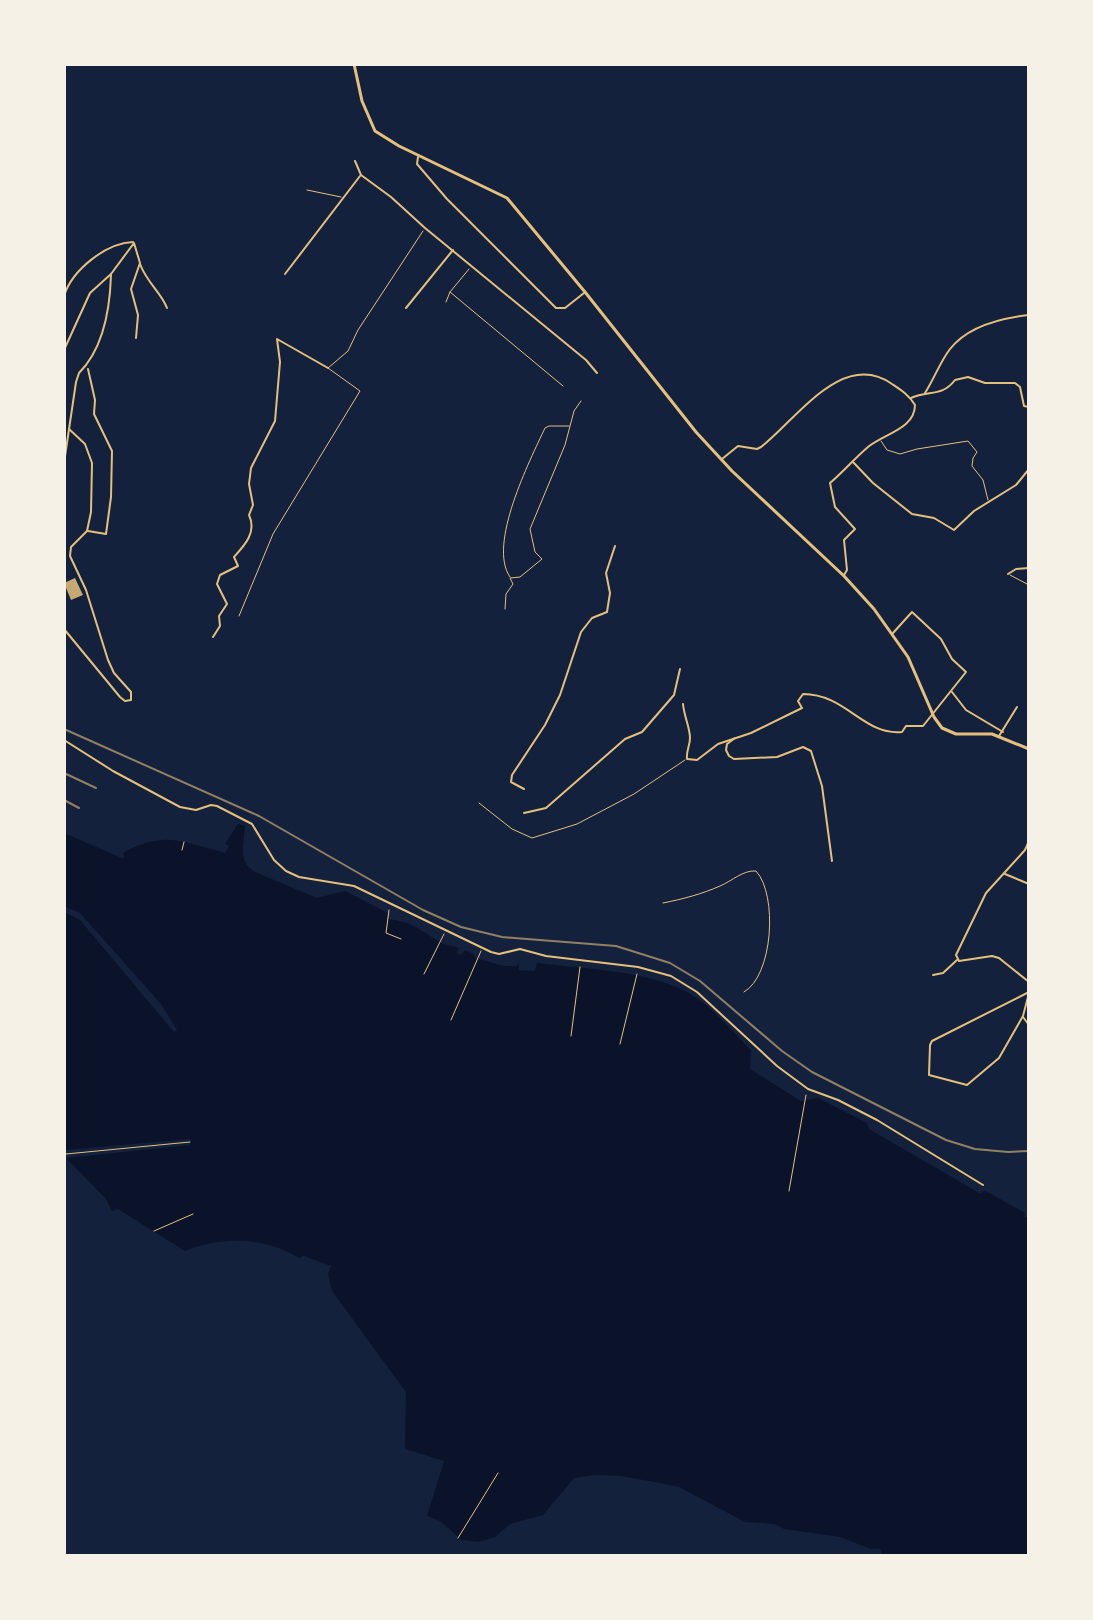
<svg xmlns="http://www.w3.org/2000/svg" width="1093" height="1620" font-family="Barlow,sans-serif">
	<style>
		.water { fill: #0b132b }
		.pier { fill: #14213d }
		.building { fill: #c6a872 }
		.lines { fill: none; stroke-linecap: round; stroke-linejoin: round }
		.path { stroke: #e5c07b; stroke-width: 1 }
		.service { stroke: #e5c07b; stroke-width: 1 }
		.minor { stroke: #e5c07b; stroke-width: 2 }
		.tertiary { stroke: #e5c07b; stroke-width: 2 }
		.secondary { stroke: #e5c07b; stroke-width: 3 }
		.rail { stroke: #918062; stroke-width: 2 }
	</style>
	<rect width="100%" height="100%" fill="#14213d"/>
	<!-- water -->
	<path class="water" d="M238,824L245,826C244,845 237,861 255,872L317,898L345,891L388,913L387,919C412,921 421,931 440,942C446,946 452,945 459,948L457,953L461,955L465,950L474,954L475,958L504,966H516L519,963V970L535,971L537,963C583,969 646,970 687,992C712,1006 731,1030 751,1050L750,1069L801,1101L818,1098L867,1123L869,1129L981,1194L984,1190L1025,1213L1024,1217L1029,1218V1556H888L882,1554L880,1549H871L840,1537L784,1529L774,1524L745,1522L679,1487L660,1483L621,1476L595,1475L574,1478L543,1515L510,1524L495,1537L478,1542L462,1540L440,1521L427,1516L444,1461L405,1449L406,1392L332,1291L328,1274L331,1266L304,1256L299,1258C265,1237 222,1236 185,1251L118,1209L112,1211L106,1199L66,1158L64,1149V912L80,920L174,1032L177,1030L161,1004L80,913L64,906V833L124,859L123,853C164,830 183,842 225,853L229,846L225,844Z"/>
	<!-- pier -->
	<polygon class="pier" points="190,1139 190,1145 66,1158 66,1150"/>
	<!-- building -->
	<polygon class="building" points="75,578 83,595 71,600 64,583"/>
	<g class="lines">
		<!-- path -->
		<g class="path">
			<polyline points="182,850 184,842"/>
			<polyline points="389,910 386,933 401,939"/>
			<polyline points="424,974 444,934"/>
			<polyline points="451,1020 481,951"/>
			<polyline points="571,1036 580,967"/>
			<polyline points="620,1044 637,974"/>
			<polyline points="64,1100 65,1100"/>
			<polyline points="66,1154 190,1142"/>
			<polyline points="789,1191 806,1095"/>
			<polyline points="154,1231 193,1214"/>
			<polyline points="458,1538 498,1473"/>
		</g>
		<!-- service -->
		<g class="service">
			<polyline points="307,190 341,197"/>
			<polyline points="450,292 563,386"/>
			<polyline points="446,302 450,292 469,269"/>
			<polyline points="881,441 887,450 900,454 917,449 968,441 977,452 973,458 972,466 983,480 988,500"/>
			<polyline points="1010,575 1029,585"/>
			<path d="M510,577C487,545 530,460 545,428L549,426H569"/>
			<polyline points="505,609 506,594 513,584 510,578 520,577 542,559 535,552 530,529 565,445 574,411 581,401"/>
			<polyline points="239,616 273,534 360,391 328,368 348,351 358,330 423,231"/>
			<polyline points="479,803 512,829 532,838 577,824 634,794 685,760"/>
			<path d="M663,903C683,899 702,894 720,886C732,881 743,870 756,871C778,895 773,976 744,992"/>
		</g>
		<!-- minor -->
		<g class="minor">
			<polyline points="418,157 417,164 447,199 556,308 565,308 584,293"/>
			<polyline points="355,161 361,175 391,197 425,228 586,360 597,373"/>
			<path d="M140,264C147,283 161,292 167,308"/>
			<polyline points="285,274 360,176"/>
			<path d="M64,296C72,270 106,243 133,242"/>
			<polyline points="406,308 453,250"/>
			<polyline points="64,350 90,293 111,274 134,243 140,263 131,289 138,315 136,338"/>
			<polyline points="88,369 95,400 94,414 112,451 111,497 106,534 88,531"/>
			<path d="M925,393C934,379 940,362 950,349C968,326 1002,318 1029,315"/>
			<path d="M911,398C929,390 942,397 955,380L968,377L985,383H1015L1020,387L1024,406L1029,407"/>
			<path d="M722,459L738,446L757,449L761,447C796,420 842,349 892,384C901,390 909,395 915,405C915,429 883,434 868,447C855,458 843,472 830,483L835,507L855,529L844,540L847,570L844,575"/>
			<polyline points="853,462 873,483 912,514 934,518 954,530 974,511 1016,485 1029,469"/>
			<path d="M64,463L76,382L79,373C103,349 110,309 111,275"/>
			<polyline points="1008,574 1016,569 1029,568"/>
			<polyline points="64,629 120,697 125,701 131,700 131,692 114,673 108,660 86,590 70,556 71,547 87,531 91,512 92,463 85,444 69,429"/>
			<path d="M213,637L220,626L219,616L227,604L217,584L220,575L238,566L234,557C245,545 257,532 249,515L253,505L249,484L251,468L275,421L280,362L277,339L328,368"/>
			<polyline points="952,692 966,710 1003,732"/>
			<path d="M683,704C684,716 690,728 690,738C690,746 686,751 687,759L697,760L718,744L751,733L802,708L798,701L803,694C846,694 864,736 902,732L906,726H923L966,672L952,659L941,639L912,612L893,633"/>
			<polyline points="999,736 1017,707"/>
			<polyline points="735,738 727,744 726,750 729,756 734,759 777,757 803,747 811,751 822,786 832,861"/>
			<polyline points="64,740 113,771 180,807 196,810 211,805 217,806 252,824 274,860 286,871 299,877 354,886 491,952 499,954 520,949 546,956 638,967 671,976 697,992 777,1066 808,1089 838,1100 877,1120 983,1185"/>
			<polyline points="524,789 511,782 512,775 545,725 560,695 581,632 592,618 607,612 610,593 606,573 615,546"/>
			<polyline points="524,813 546,808 625,739 642,732 674,695 680,669"/>
			<polyline points="1005,874 1029,884"/>
			<polyline points="933,975 943,973 957,960"/>
			<polyline points="1029,992 932,1041 930,1045 929,1075 967,1085 999,1058 1023,1016 1029,993"/>
			<polyline points="1023,1017 1029,1025"/>
		</g>
		<!-- tertiary -->
		<polyline class="tertiary" points="1029,841 1025,850 986,893 956,955 959,961 992,956 999,958 1029,982"/>
		<!-- secondary -->
		<polyline class="secondary" points="354,64 362,101 375,131 399,146 507,198 585,292 696,432 732,471 844,576 874,609 908,657 934,717 942,728 956,734 992,734 1029,749"/>
		<!-- rail -->
		<g class="rail">
			<polyline points="64,729 259,816 423,910 461,927 502,937 616,946 670,963 700,981 782,1051 812,1072 946,1140 975,1149 1008,1152 1029,1151"/>
			<polyline points="64,773 96,788"/>
			<polyline points="64,800 79,808"/>
		</g>
	</g>
	<!-- border -->
	<rect width="1093" height="1620" fill="none" stroke="#f6f1e7" stroke-width="132"/>
</svg>
